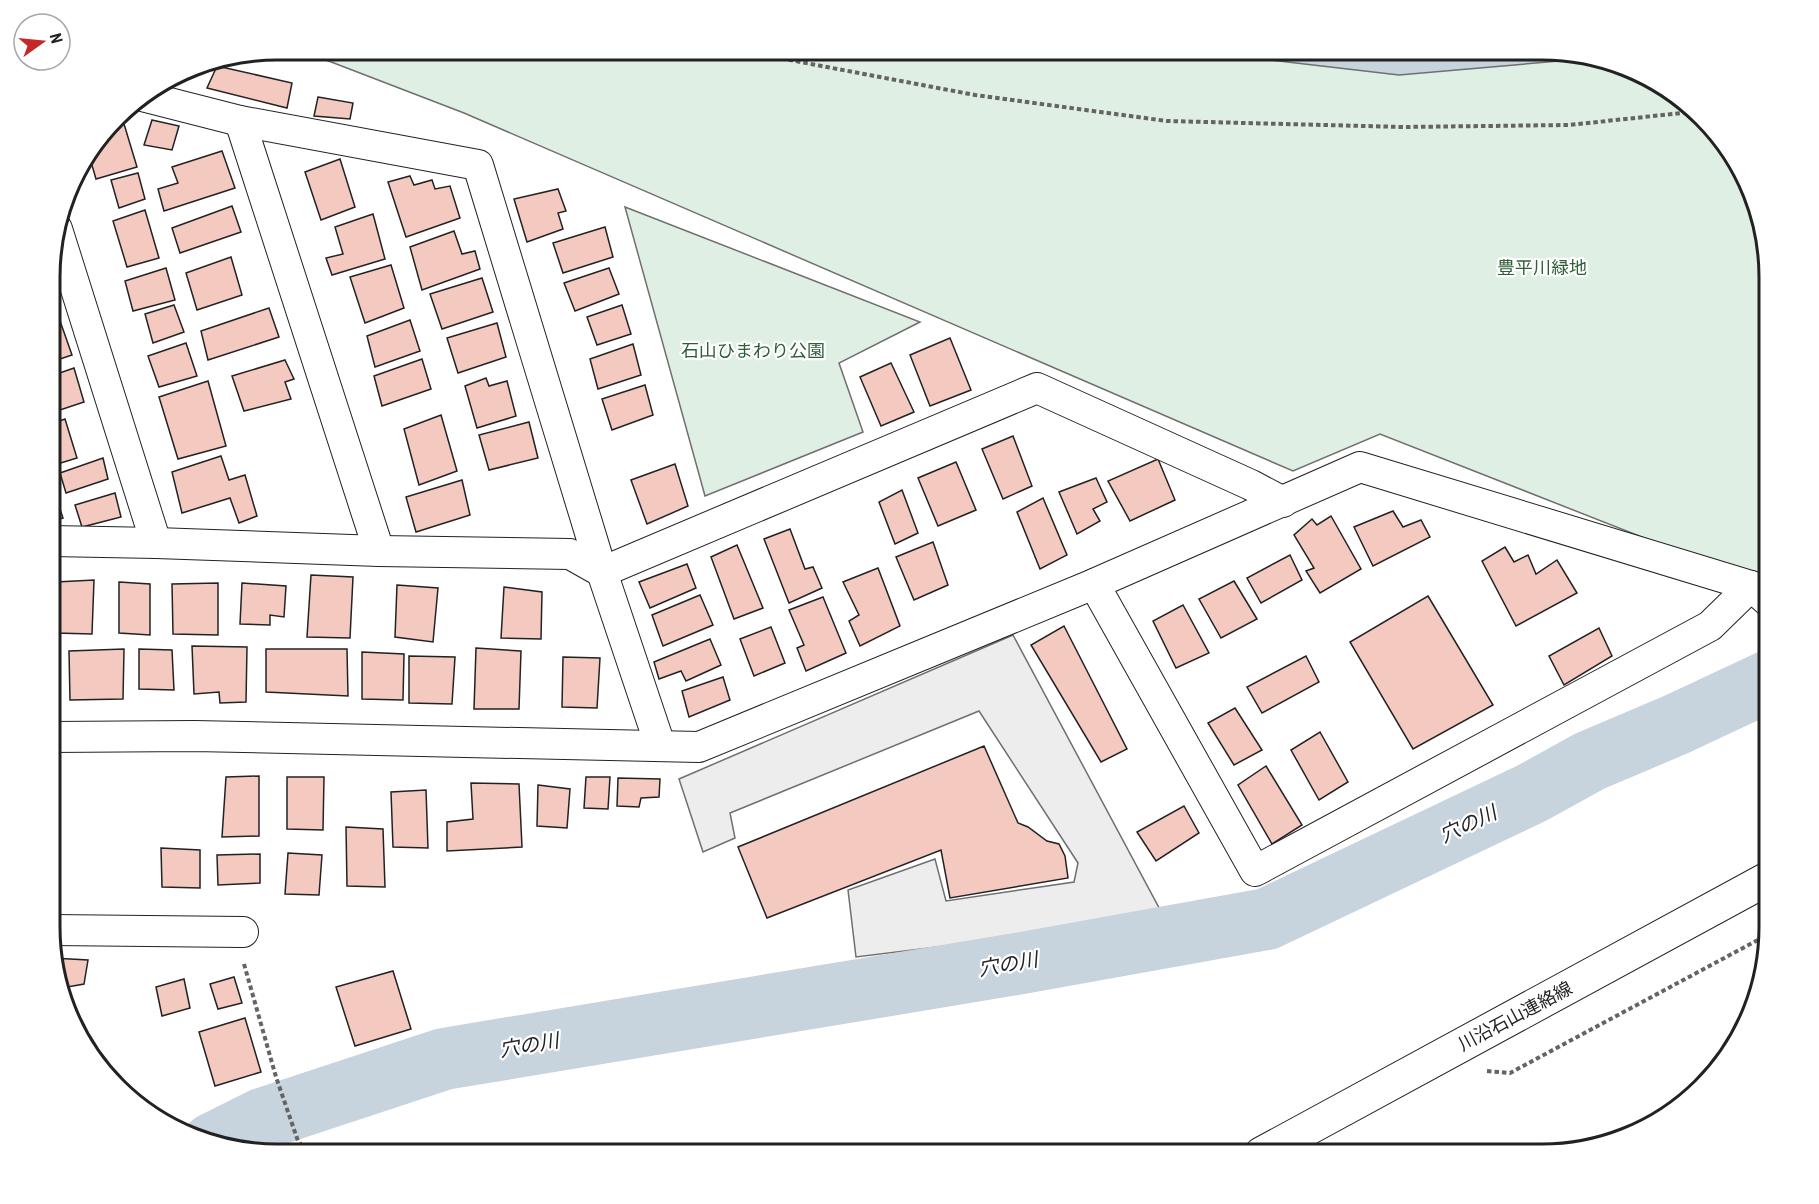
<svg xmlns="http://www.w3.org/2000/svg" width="1819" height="1204" font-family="'Roboto Condensed','Noto Sans JP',sans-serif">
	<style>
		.green { fill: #e0efe3; stroke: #6f6f6f; stroke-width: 1.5 }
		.parking { fill: #ededed; stroke: #6f6f6f; stroke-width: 1.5 }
		.water { fill: #c7d3dd; stroke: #6f6f6f; stroke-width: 1.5 }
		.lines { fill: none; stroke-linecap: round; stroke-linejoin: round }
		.river { stroke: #c7d3dd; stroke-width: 62 }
		.building { fill: #f3c9c0; stroke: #222; stroke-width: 1.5 }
		.street-casing { stroke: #222; stroke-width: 32 }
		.secondary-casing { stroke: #222; stroke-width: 35 }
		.path { stroke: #646464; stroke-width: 4; stroke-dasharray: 4.5 3; stroke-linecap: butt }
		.street { stroke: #fff; stroke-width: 30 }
		.secondary { stroke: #fff; stroke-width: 33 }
		.labels { text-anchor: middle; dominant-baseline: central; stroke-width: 4.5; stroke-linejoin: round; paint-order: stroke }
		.park-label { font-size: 18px; fill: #2f5e38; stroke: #fff }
		.street-label { font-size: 18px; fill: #222; stroke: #fff }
		.water-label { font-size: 20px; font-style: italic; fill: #222; stroke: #fff }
		.rim { fill: none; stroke: #222; stroke-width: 3 }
	</style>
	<rect width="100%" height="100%" fill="#fff"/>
	<!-- green -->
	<g class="green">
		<polygon points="300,50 1543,50 1615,61 1669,88 1739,163 1769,262 1769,587 1380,434 1293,471 464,113"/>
		<polygon points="625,207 920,322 839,363 863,432 705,496"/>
	</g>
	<!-- parking -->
	<polygon class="parking" points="1013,635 1165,919 856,957 848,890 935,859 946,901 1074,882 1078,863 979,711 730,813 735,838 703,852 679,779"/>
	<!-- water -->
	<polygon class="water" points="1184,50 1543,50 1594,58 1399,75"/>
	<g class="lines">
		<!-- river -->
		<polyline class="river" points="212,1144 262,1119 444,1059 1022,963 1267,919 1532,793 1590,761 1675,725 1769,681"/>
	</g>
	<!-- building -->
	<g class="building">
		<polygon points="217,66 292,83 287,108 207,88"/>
		<polygon points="318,97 353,103 350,119 314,116"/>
		<polygon points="121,114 137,167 96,179 89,155"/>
		<polygon points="152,120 179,126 172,150 144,145"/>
		<polygon points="222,151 235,188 164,211 158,189 178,183 172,167"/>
		<polygon points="340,159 355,207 321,220 305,172"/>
		<polygon points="138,173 145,199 119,208 111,180"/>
		<polygon points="410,176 414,185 432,180 435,189 450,186 460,218 406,237 388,182"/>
		<polygon points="558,189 566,211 558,213 563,229 527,242 514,199"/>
		<polygon points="232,206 241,232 180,253 172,228"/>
		<polygon points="145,210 159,258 127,267 113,221"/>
		<polygon points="373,214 385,259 332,275 326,258 343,254 335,227"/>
		<polygon points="605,227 613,257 563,273 553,243"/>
		<polygon points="454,231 462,254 475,251 480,269 422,290 410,247"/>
		<polygon points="231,257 242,295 197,310 186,273"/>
		<polygon points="391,265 404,308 365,323 350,277"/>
		<polygon points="166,268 175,300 133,311 125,281"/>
		<polygon points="609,268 619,294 575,311 564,283"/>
		<polygon points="482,278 493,312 442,329 430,294"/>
		<polygon points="174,305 184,332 153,343 145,314"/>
		<polygon points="622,305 631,334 597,345 587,317"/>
		<polygon points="269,308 279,337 208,360 201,331"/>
		<polygon points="59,318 72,355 51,362 51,320"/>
		<polygon points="410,320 420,351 375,367 367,336"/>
		<polygon points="497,323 506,357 458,373 447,338"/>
		<polygon points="950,338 971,390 930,406 910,355"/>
		<polygon points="186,343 197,376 159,387 148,356"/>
		<polygon points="633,344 641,375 598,389 590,359"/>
		<polygon points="422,359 431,389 382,406 374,376"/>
		<polygon points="285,360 294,379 285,382 291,399 244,411 232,376"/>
		<polygon points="891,363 914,412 881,426 860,377"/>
		<polygon points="74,368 84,402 51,413 51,376"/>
		<polygon points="486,378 489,386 507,381 516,416 477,428 465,386"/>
		<polygon points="208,381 226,446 178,459 159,397"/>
		<polygon points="645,385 653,415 612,430 602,399"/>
		<polygon points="441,415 457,471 419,485 404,429"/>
		<polygon points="65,419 77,458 51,466 51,424"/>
		<polygon points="529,422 538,458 489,470 479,435"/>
		<polygon points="1013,436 1032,486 1003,499 982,449"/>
		<polygon points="221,456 229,480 245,475 257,516 239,523 230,498 182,513 172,472"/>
		<polygon points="103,458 108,479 66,493 60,473"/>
		<polygon points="1158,459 1175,500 1130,521 1108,481"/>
		<polygon points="956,462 976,510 938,526 918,478"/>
		<polygon points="675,464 688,506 647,524 631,480"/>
		<polygon points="1096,478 1107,502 1093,509 1100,521 1077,534 1059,492"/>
		<polygon points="462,480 470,515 416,532 406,497"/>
		<polygon points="51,482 63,518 51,522"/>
		<polygon points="902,490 918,533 895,544 879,502"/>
		<polygon points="115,493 121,517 82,527 75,505"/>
		<polygon points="1043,498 1067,555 1040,569 1017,512"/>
		<polygon points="1393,511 1403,527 1421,520 1430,537 1373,566 1354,527"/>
		<polygon points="1331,516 1361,569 1320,593 1306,571 1314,568 1294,535 1312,519 1317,525"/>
		<polygon points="790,529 805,569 813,567 822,588 789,603 764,539"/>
		<polygon points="933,542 948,585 914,600 896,557"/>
		<polygon points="737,545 763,608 734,619 711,557"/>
		<polygon points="1505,547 1514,562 1528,555 1536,574 1557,560 1577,593 1516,626 1482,561"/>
		<polygon points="1290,555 1302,580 1261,603 1247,578"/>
		<polygon points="687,564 696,588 650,608 639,582"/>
		<polygon points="878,568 900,626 860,646 849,621 859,615 843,582"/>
		<polygon points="311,575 353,577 350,638 307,637"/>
		<polygon points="94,580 92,634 55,633 56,582"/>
		<polygon points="1234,581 1257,619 1221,638 1199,599"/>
		<polygon points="119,582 150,584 150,635 119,633"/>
		<polygon points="218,583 218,635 173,634 172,584"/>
		<polygon points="242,583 286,586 284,617 270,615 270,625 240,624"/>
		<polygon points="397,585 438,588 433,642 395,637"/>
		<polygon points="504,587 542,592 541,639 501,638"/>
		<polygon points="700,595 713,625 663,646 652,615"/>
		<polygon points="1428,596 1493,705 1413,749 1350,642"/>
		<polygon points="823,597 846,653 806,671 797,648 804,645 789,610"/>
		<polygon points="1183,605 1209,653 1176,668 1153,621"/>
		<polygon points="1064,626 1127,749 1101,762 1031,645"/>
		<polygon points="771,627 785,663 754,676 740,639"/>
		<polygon points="1599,628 1612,656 1564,685 1549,656"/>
		<polygon points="710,639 721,665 686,681 681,671 659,679 654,662"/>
		<polygon points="59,645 60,706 51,706 51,646"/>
		<polygon points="192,646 247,647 246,702 220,703 219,692 194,694"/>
		<polygon points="476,648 521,651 519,709 474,709"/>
		<polygon points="124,649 123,699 70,700 69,651"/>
		<polygon points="139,649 172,650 174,690 139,689"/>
		<polygon points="266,649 347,649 348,696 266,692"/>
		<polygon points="362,652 404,654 403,700 362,699"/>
		<polygon points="409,656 455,657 452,704 409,703"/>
		<polygon points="1306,656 1319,682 1262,713 1247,687"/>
		<polygon points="563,657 600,658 597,708 562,707"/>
		<polygon points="723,677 730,700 689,717 682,691"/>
		<polygon points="1235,708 1262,750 1234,765 1208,723"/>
		<polygon points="1320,732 1348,782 1319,800 1291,750"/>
		<polygon points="984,746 1018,823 1028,827 1047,841 1059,844 1065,856 1068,878 950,898 941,850 767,918 738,847"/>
		<polygon points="1266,766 1302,825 1272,844 1238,785"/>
		<polygon points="259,776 259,836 222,837 226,777"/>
		<polygon points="287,777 324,777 323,830 287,829"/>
		<polygon points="586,777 610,777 608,809 584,808"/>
		<polygon points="618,778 660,779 659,797 641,798 639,807 617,806"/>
		<polygon points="471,783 519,784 522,847 447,851 447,822 473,819"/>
		<polygon points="538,785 570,789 567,828 537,826"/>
		<polygon points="426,790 428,848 393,847 391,792"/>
		<polygon points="1184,806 1199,833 1156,861 1137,832"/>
		<polygon points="346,827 383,829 385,887 347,886"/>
		<polygon points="161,848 200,850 200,888 162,887"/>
		<polygon points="288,853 322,855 319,895 285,894"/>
		<polygon points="260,854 260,883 218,885 217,855"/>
		<polygon points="52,958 88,960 84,984 62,988"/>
		<polygon points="393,971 411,1029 355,1046 336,987"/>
		<polygon points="234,977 242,1003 218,1009 210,984"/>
		<polygon points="184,979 190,1008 162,1016 156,987"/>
		<polygon points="245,1018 261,1072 215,1086 199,1032"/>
	</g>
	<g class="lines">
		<!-- street casing -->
		<g class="street-casing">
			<g id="street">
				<polyline points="142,96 240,121 478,165 602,572 660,745"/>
				<polyline points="240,121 379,551"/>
				<polyline points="57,229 156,543"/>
				<polyline points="51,541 156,543 379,551 570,554 602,572 1037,388 1251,485 1283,502"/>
				<polyline points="1094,584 1255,871 1710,626 1751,586"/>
				<polyline points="51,737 194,736 699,747 1094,584 1360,467 1751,586 1769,602"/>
				<polyline points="51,930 243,932"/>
			</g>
		</g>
		<!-- secondary casing -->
		<g class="secondary-casing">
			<polyline id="secondary" points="1261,1154 1769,878"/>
		</g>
		<!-- path -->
		<g class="path">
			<polyline points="737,50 975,95 1167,121 1403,127 1569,125 1691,112"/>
			<polyline points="244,964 276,1077 298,1141 309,1154"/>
			<polyline points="1487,1071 1510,1073 1769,934"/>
		</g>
		<!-- street -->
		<use href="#street" class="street"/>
		<!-- secondary -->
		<use href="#secondary" class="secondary"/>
	</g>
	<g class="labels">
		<!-- park labels -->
		<g class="park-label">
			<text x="1542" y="267">豊平川緑地</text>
			<text x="753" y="350">石山ひまわり公園</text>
		</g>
		<!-- street labels -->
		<g class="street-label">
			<text transform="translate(1515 1016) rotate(-28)">川沿石山連絡線</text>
		</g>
		<!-- water labels -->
		<g class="water-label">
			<text transform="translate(1468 824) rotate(-25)">穴の川</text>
			<text transform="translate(1008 964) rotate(-10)">穴の川</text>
			<text transform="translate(529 1045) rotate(-10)">穴の川</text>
		</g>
	</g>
	<!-- crop -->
	<path d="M0 0H1819V1204H0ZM277 60H1542A217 217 0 0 1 1759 277V927A217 217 0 0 1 1542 1144H277A217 217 0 0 1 60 927V277A217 217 0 0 1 277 60Z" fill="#fff" fill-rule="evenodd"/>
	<path class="rim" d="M277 60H1542A217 217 0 0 1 1759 277V927A217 217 0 0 1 1542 1144H277A217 217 0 0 1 60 927V277A217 217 0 0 1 277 60Z"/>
	<!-- north arrow -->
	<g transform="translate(42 42) rotate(75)"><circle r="28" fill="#ffffff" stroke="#a7a7a7" stroke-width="1.5"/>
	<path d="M0-4.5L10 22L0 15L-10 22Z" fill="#c62828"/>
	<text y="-9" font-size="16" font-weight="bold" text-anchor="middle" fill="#222222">N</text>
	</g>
</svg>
